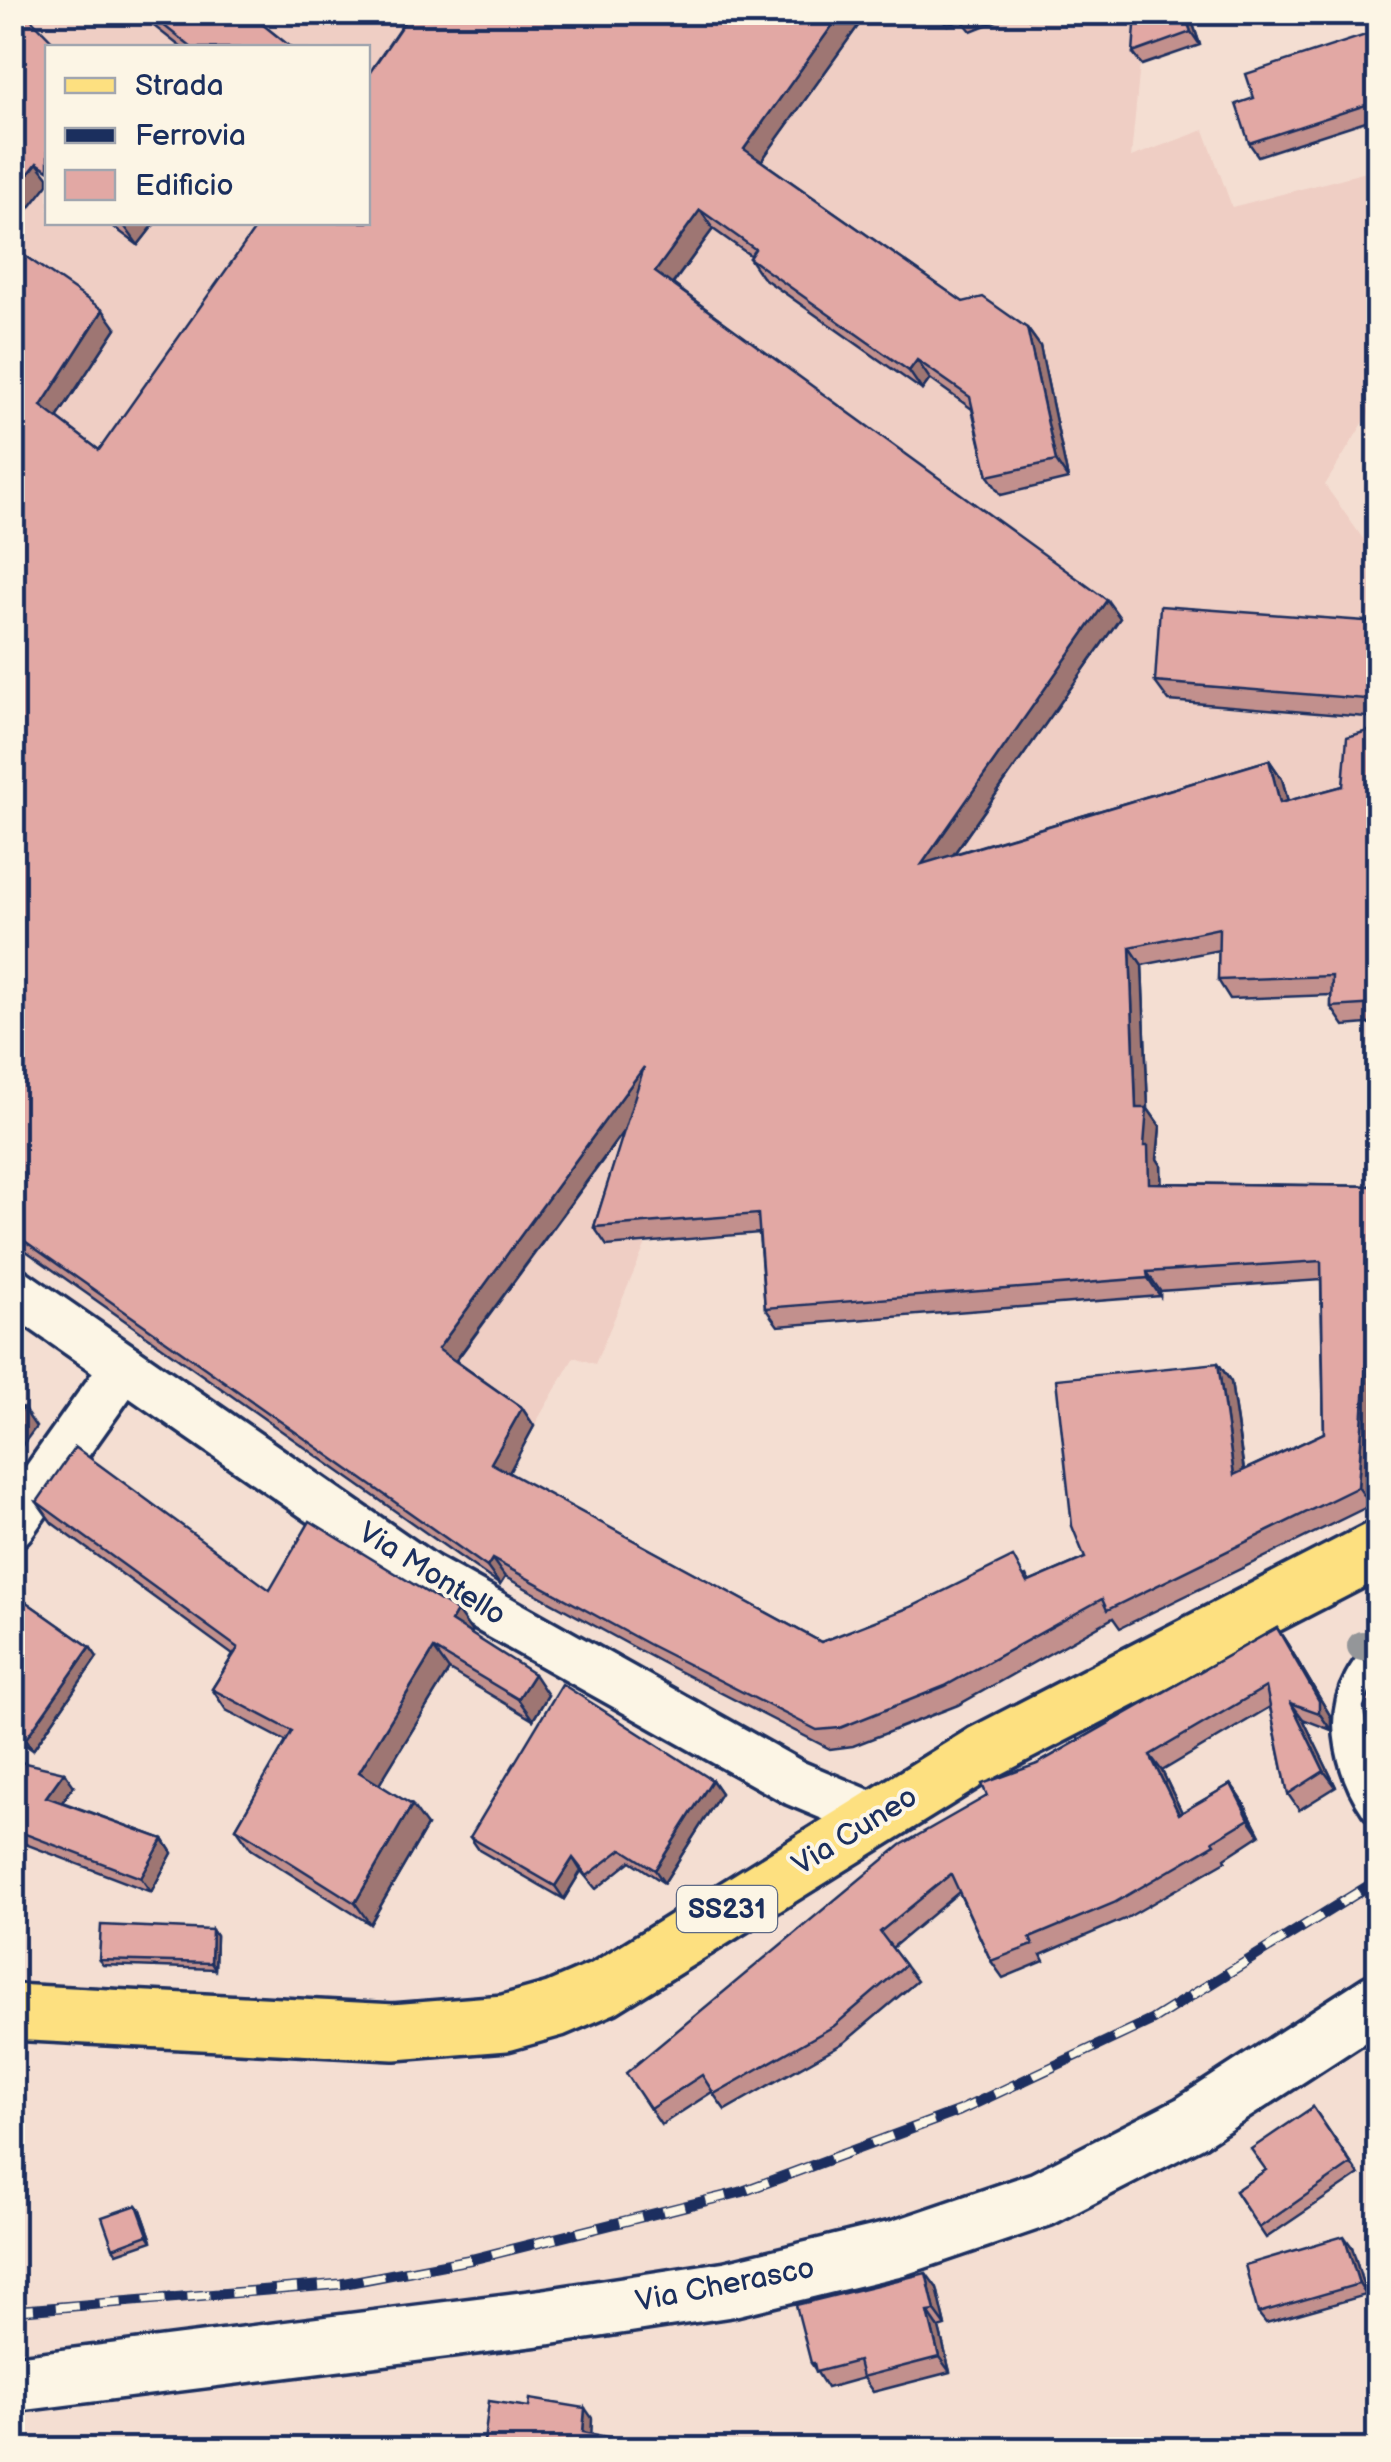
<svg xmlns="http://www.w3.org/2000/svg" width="1391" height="2462" font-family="'Balsamiq Sans',sans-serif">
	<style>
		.built { fill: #efcec4; fill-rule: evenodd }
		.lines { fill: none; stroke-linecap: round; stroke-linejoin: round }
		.pedestrian-casing { stroke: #1b2f5e; stroke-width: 42 }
		.minor-casing { stroke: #1b2f5e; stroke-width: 52 }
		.secondary-casing { stroke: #1b2f5e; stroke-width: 62 }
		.primary-casing { stroke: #1b2f5e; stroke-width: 62 }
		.pedestrian { stroke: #fcf5e5; stroke-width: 35 }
		.minor { stroke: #fcf5e5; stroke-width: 45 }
		.secondary { stroke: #fcf5e5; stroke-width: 55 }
		.primary { stroke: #fde080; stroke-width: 55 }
		.rail-casing { stroke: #1b2f5e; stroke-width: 11 }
		.rail { stroke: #fcf5e5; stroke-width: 8; stroke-dasharray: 22; stroke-linecap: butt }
		.tree { fill: #949699 }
		.wall { fill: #c2908d; stroke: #1b2f5e; stroke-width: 2.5; fill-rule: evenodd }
		.shaded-wall { fill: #9e7673; stroke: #1b2f5e; stroke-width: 2.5 }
		.building { fill: #e2a8a4; stroke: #1b2f5e; stroke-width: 2.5; fill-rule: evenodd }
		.labels { text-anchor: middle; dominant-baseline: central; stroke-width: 8; stroke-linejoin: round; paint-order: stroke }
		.shield { fill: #fcf5e5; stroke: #5e6a86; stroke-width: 2.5 }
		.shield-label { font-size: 28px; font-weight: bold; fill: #1b2f5e }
		.street-label { font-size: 30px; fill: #1b2f5e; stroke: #fcf5e5 }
	</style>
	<rect width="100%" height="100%" fill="#f4ded2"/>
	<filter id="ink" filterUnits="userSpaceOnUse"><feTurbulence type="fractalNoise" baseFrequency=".01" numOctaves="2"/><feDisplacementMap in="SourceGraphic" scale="20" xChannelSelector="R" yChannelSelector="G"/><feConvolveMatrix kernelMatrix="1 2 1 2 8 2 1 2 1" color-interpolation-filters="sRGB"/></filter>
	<g filter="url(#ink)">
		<!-- built -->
		<path class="built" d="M13,13H1145L1131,157L1204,130L1232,207L1378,169V399L1325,485L1378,560V825L734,1035L595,1364L574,1357L534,1426L13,1240ZM48,48H368V222H48Z"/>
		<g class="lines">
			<!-- pedestrian casing -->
			<g class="pedestrian-casing">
				<path id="pedestrian" d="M1378,1657C1373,1666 1365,1675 1361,1684C1341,1721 1356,1773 1378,1805"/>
			</g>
			<!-- minor casing -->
			<g class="minor-casing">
				<g id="minor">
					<polyline points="12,1289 426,1576 795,1783 876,1817"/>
					<polyline points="12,1525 124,1367"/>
				</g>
			</g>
			<!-- secondary casing -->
			<g class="secondary-casing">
				<polyline id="secondary" points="12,2384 546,2317 729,2289 898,2248 1042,2199 1190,2123 1378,2001"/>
			</g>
			<!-- primary casing -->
			<g class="primary-casing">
				<polyline id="primary" points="12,2012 394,2032 505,2023 555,2009 604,1988 982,1753 1378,1549"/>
			</g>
			<!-- pedestrian -->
			<use href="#pedestrian" class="pedestrian"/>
			<!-- minor -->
			<use href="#minor" class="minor"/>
			<!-- secondary -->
			<use href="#secondary" class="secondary"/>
			<!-- primary -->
			<use href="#primary" class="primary"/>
			<!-- rail casing -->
			<g class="rail-casing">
				<polyline id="rail" points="12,2311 341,2284 473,2259 741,2192 959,2111 1152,2020 1378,1880"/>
			</g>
			<!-- rail -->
			<use href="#rail" class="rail"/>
		</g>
		<!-- trees -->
		<circle class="tree" cx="1362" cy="1646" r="15"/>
		<!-- wall -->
		<g class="wall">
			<polygon points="136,12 247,12 292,48 182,48"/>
			<path d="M411,12H868L761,161L963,302L1027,328L1040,346L1068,479L1001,495L988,476L972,409L930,379L922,390L762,277L749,258L751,256L713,229L673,284L1120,618L954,854L1269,760L1282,779L1288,801L1343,786L1378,728V1023L1344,1026L1331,1007V995L1230,999L1218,980L1219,950L1142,965L1148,1109L1160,1126L1157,1159L1161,1165V1183L1378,1186L1371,1505L1120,1628L1113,1618L958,1705L853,1746L830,1749L661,1662L505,1577L500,1585L12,1241V247L116,328L57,418L99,450L368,222ZM625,1130L594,1227L607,1246L759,1233L765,1308L778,1326L1160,1296V1291L1321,1280L1324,1433L1244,1470L1231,1382L1218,1363L1085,1558L1029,1582L1026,1576L821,1642L508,1473L534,1426L522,1408L456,1361Z"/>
			<polygon points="930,12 1019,12 971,31 962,20 948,25"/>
			<polygon points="1024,12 1046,12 1029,19"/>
			<polygon points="1189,12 1200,45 1142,65 1133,53"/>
			<polygon points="1378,12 1378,117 1258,156 1249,143 1254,98 1369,34"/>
			<polygon points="107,222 156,222 138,245"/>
			<polygon points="1378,622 1378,718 1169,701 1155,682"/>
			<polygon points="37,1502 270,1590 457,1611 472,1632 471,1634 548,1695 533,1720 449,1670 379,1784 427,1826 370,1924 251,1849 236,1828 287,1742 226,1710 212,1689 233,1655 52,1523"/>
			<polygon points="12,1592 90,1647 97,1657 33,1750 12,1736"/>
			<polygon points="1277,1628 1288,1645 1331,1717 1331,1730 1303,1719 1336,1787 1299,1810 1288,1794 1270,1707 1162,1771 1182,1813 1231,1784 1242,1800 1260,1835 1225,1858 1226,1861 1125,1919 1041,1955 1044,1961 1003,1978 991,1961 959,1892 892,1948 917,1981 845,2042 725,2110 712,2092 661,2125 650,2109 987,1796 1037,1764"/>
			<polygon points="1378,1676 1378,1747 1376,1746 1367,1733"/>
			<polygon points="12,1760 74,1786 62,1802 163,1839 172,1853 151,1892 12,1839"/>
			<polygon points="712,1780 721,1793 664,1883 631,1861 596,1889 581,1871 564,1899 479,1850 470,1837"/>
			<polygon points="212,1930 216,1936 215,1969 103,1965 99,1960"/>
			<polygon points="1313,2107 1359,2175 1266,2238 1235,2191 1266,2170"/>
			<polygon points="137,2205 141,2210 152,2241 117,2253 113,2248"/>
			<polygon points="1352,2247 1366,2295 1266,2323 1258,2313"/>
			<polygon points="937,2288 946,2326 939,2328 950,2372 873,2392 863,2378 827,2388 811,2363"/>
		</g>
		<!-- shaded-wall -->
		<g class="shaded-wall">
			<polygon points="842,12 868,12 757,167 744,149"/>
			<polygon points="1184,12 1189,12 1200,45 1191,32"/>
			<polygon points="37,163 48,177 48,184 12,230 12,195"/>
			<polygon points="700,210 713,229 668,290 655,272"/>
			<polygon points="128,222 156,222 138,245 125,227"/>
			<polygon points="103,310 116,328 53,424 41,406"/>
			<polygon points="1027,328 1040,346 1068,479 1056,461"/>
			<polygon points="917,360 930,379 922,390 909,371"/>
			<polygon points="1107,600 1120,618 934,882 922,864"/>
			<polygon points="1269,760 1282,779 1293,821 1280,803"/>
			<polygon points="1130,947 1142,965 1148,1109 1160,1126 1157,1159 1161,1165 1162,1201 1149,1183 1136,1108"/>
			<polygon points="644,1067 657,1085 451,1367 438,1349"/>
			<polygon points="1378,1187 1378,1392 1371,1505 1358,1487"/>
			<polygon points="1147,1272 1160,1291 1160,1296 1148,1278"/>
			<polygon points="1218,1363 1231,1382 1247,1493 1234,1475"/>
			<polygon points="23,1408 36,1427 12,1459 12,1423"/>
			<polygon points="522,1408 534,1426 504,1482 491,1463"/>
			<polygon points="492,1559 505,1577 500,1585 487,1567"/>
			<polygon points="457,1611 472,1632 466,1642 451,1621"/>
			<polygon points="1277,1628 1288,1645 1331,1717 1331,1730 1319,1713"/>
			<polygon points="90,1647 97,1657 33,1750 25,1740"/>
			<polygon points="434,1649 449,1670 374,1793 359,1772"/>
			<polygon points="534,1674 548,1695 533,1720 518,1699"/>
			<polygon points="1291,1703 1303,1719 1336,1787 1324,1771"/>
			<polygon points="1150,1755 1162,1771 1191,1831 1179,1814"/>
			<polygon points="64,1772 74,1786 56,1810 46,1797"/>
			<polygon points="712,1780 721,1793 664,1883 655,1870"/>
			<polygon points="1231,1784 1242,1800 1260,1835 1249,1819"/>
			<polygon points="412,1805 427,1826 370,1924 355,1903"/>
			<polygon points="163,1839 172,1853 151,1892 141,1878"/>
			<polygon points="573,1858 581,1871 564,1899 555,1886"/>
			<polygon points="212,1930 216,1936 215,1969 211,1963"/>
			<polygon points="137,2205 141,2210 152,2241 148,2235"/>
			<polygon points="1344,2236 1352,2247 1366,2295 1359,2284"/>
			<polygon points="926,2273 937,2288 946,2326 935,2311"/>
			<polygon points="928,2312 939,2328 950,2372 939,2357"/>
			<polygon points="585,2408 592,2418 591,2443 583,2432"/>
		</g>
		<!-- building -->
		<g class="building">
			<polygon points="12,12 24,12 59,48 48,48 48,170 37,163 12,195"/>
			<polygon points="147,12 247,12 292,48 192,48"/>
			<path d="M411,12H842L744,149L963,302L983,297L1027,328L1056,461L988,476L970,397L917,360L909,371L749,258L755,249L700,210L655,272L1107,600L922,864L1269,760L1280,803L1343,786L1347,737L1378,728V1004L1331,1007L1332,976L1218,980L1219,928L1130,947L1136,1108H1147L1144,1146H1148L1149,1183L1378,1186L1358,1487L1107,1610L1102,1599L945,1686L840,1728L817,1730L648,1644L492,1559L487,1567L12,1232V247L103,310L41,406L99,450L260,222H368V75ZM644,1067L594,1227L758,1214L765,1308L1148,1278L1147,1272L1321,1261L1324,1433L1234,1475L1218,1363L1056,1379L1072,1526L1085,1558L1027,1583L1013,1557L913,1606L821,1642L491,1463L522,1408L438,1349Z"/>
			<polygon points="1136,12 1184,12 1191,32 1133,53"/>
			<polygon points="1361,12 1378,12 1378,101 1249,143 1236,104 1254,98 1246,74 1369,34"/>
			<polygon points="1378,366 1378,393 1372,388 1373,369"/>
			<polygon points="1160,606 1378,622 1378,700 1155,682"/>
			<polygon points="12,1401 23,1408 12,1423"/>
			<polygon points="75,1447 270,1590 310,1521 457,1611 451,1621 534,1674 518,1699 434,1649 359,1772 412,1805 355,1903 236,1828 292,1731 212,1689 238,1648 37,1502"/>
			<polygon points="12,1592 90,1647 25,1740 12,1731"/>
			<polygon points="1277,1628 1319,1701 1319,1713 1291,1703 1324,1771 1288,1794 1266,1687 1150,1755 1179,1814 1231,1784 1249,1819 1213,1841 1215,1844 1114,1903 1030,1938 1033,1945 991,1961 951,1874 880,1932 905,1965 834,2026 714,2094 702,2075 650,2109 626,2073 901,1845 987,1796 982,1784 1037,1764"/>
			<polygon points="1378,1676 1378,1737 1367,1733 1364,1707"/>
			<polygon points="562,1684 712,1780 655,1870 622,1849 587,1876 573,1858 555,1886 470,1837"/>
			<polygon points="12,1760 64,1772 46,1797 163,1839 141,1878 12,1829"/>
			<polygon points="101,1925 212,1930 211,1963 99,1960"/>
			<polygon points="1313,2107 1351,2164 1259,2228 1235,2191 1266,2170 1251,2149"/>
			<polygon points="137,2205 148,2235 113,2248 102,2217"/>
			<polygon points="1344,2236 1359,2284 1258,2313 1245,2265"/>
			<polygon points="926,2273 935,2311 928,2312 939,2357 862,2377 858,2361 816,2372 814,2363 811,2363 796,2305"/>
			<polygon points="530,2399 585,2408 583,2432 670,2450 483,2450 489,2401 529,2407"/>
			<polygon points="186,2440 283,2446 282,2450 186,2450"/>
		</g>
	</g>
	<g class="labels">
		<!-- shield labels -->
		<rect class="shield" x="677" y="1886" width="100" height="46" rx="8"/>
		<g class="shield-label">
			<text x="727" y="1909">SS231</text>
		</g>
		<!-- street labels -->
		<g class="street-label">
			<text transform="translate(432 1574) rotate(32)">Via Montello</text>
			<text transform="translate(855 1831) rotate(-32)">Via Cuneo</text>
			<text transform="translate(725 2285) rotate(-11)">Via Cherasco</text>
		</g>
	</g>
	<!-- margin -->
	<rect width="1391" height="2462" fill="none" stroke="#fcf5e5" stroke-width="50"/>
	<rect x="25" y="25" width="1341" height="2412" fill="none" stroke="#1b2f5e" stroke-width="4" filter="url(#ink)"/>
	<!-- legend -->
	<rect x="45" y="45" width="325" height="180" fill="#fcf5e5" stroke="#a2a6af" stroke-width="2.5"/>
	<rect x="65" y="78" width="50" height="15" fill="#fde080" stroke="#a2a6af" stroke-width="2.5"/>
	<text x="135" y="95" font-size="30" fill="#1b2f5e">Strada</text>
	<rect x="65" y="128" width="50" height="15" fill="#1b2f5e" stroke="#a2a6af" stroke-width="2.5"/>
	<text x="135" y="145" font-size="30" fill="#1b2f5e">Ferrovia</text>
	<rect x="65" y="170" width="50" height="30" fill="#e2a8a4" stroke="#a2a6af" stroke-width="2.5"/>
	<text x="135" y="195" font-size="30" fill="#1b2f5e">Edificio</text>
</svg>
